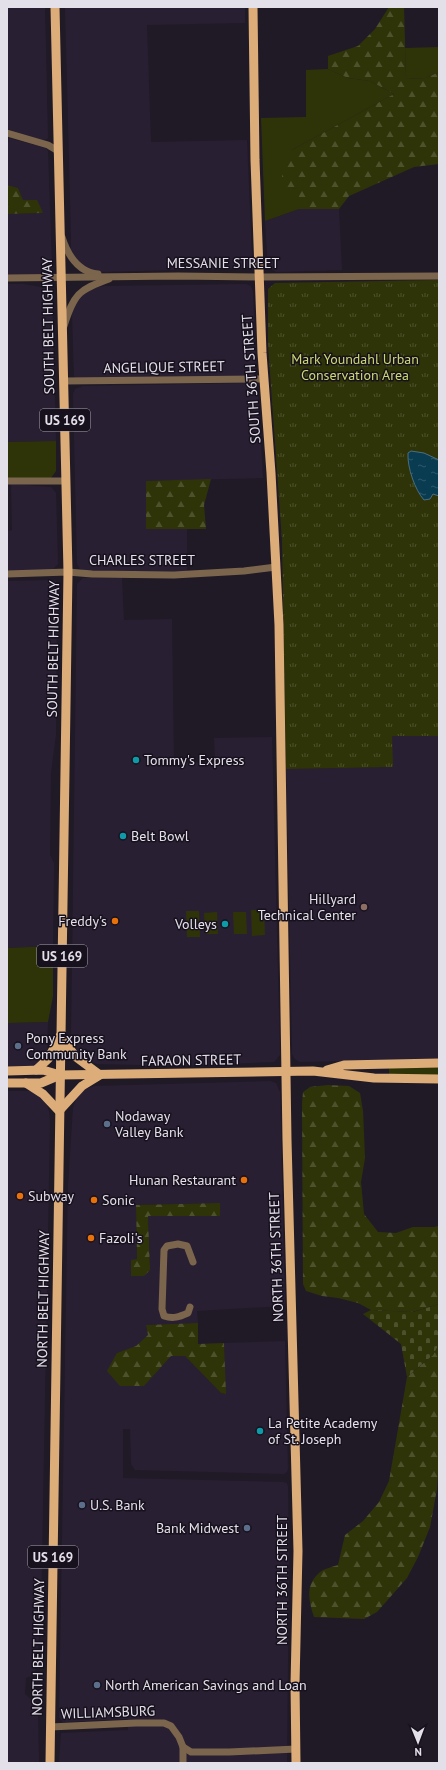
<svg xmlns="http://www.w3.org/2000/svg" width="446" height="1770" font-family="'PT Sans',sans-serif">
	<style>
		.built { fill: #291f32; fill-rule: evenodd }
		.green { fill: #2f3408 }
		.forest { fill: url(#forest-firs) }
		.cemetery { fill: url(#cemetery-stones) }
		.park { fill: url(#park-tufts) }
		.water { fill: url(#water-ripples); stroke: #4b6d7f }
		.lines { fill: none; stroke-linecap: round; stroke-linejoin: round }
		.minor { stroke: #7b654c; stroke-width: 7 }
		.major { stroke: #dcad79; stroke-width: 9 }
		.culture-dot { fill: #0f9aa8; stroke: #17111e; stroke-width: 1.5 }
		.education-dot { fill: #8d6e63; stroke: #17111e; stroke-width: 1.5 }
		.food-dot { fill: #e8710a; stroke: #17111e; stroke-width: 1.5 }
		.service-dot { fill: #5c6f8a; stroke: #17111e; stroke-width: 1.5 }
		.labels { text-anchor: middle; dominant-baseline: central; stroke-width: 3; stroke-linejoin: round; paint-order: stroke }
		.shield { fill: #17111e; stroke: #a6a2ac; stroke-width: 1 }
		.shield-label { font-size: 13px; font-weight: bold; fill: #e4e0e9 }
		.street-label { font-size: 14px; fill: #e4e0e9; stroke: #17111e }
		.park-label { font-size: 14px; fill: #cbda6f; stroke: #17111e }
		.poi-label { font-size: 14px; fill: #e4e0e9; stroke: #17111e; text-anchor: start }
	</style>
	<defs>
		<pattern id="forest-firs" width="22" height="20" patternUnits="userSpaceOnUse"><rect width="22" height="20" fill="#2f3408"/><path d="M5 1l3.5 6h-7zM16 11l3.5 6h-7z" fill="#4d512c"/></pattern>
		<pattern id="cemetery-stones" width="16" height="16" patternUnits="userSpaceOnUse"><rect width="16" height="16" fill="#2f3408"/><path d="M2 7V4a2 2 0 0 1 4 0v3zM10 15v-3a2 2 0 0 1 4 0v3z" fill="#4d512c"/></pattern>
		<pattern id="park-tufts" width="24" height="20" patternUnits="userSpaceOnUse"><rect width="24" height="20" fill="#2f3408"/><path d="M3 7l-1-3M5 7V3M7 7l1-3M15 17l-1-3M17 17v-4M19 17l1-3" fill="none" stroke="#4d512c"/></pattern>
		<pattern id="water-ripples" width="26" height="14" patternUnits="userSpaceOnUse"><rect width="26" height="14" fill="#0a3c51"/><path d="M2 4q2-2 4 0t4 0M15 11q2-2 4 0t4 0" fill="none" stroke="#2e586a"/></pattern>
	</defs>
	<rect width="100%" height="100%" fill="#201a27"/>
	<!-- built -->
	<g class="built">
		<polygon points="7,7 45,7 48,138 47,139 42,140 7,129"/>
		<polygon points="65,7 245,7 245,23 147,25 151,142 247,140 252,259 250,265 246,268 100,272 90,270 81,265 76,258 71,250 71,238"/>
		<polygon points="9,138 46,148 48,151 52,266 51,271 47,274 40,275 7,276 7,214 43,213 23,200 18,188 7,185 7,148"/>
		<polygon points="299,209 339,209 342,270 276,272 268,266 265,221"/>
		<polygon points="7,284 24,284 46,288 51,292 52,295 56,441 7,442"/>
		<polygon points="246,284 251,286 253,292 256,370 254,375 249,377 77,379 74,376 72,313 75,304 80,297 93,288 105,286"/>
		<polygon points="251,383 254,384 256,387 258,395 263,478 146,481 146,529 187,529 187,571 86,571 80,569 77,564 73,394 75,389 83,386"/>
		<polygon points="11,484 51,487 56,493 58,564 52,570 7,571 7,531 12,530"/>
		<polygon points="83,578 122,578 124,620 172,619 174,763 215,762 214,738 272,737 280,1055 274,1062 180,1066 97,1064 82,1058 71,1039 77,584"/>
		<polygon points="51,580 56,581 57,585 56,735 51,773 50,855 54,863 54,870 53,946 7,948 7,581"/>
		<polygon points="392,736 439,736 439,1059 300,1062 295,1059 292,1054 292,1045 286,769 392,767"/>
		<polygon points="48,1022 47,1051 37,1068 7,1069 7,1023"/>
		<path d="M270,1081L276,1083L280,1092L285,1303L283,1306L197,1311L198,1323L146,1325L148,1335L136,1346L117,1353L144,1386L171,1356H185L221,1393L225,1394L224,1343L285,1341L288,1469L287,1472L284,1474L135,1470L131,1464L130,1429H123V1478L283,1482L287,1483L288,1487L289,1562L287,1763H59L61,1733L128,1730V1719L63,1722L59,1717L68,1184L73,1108L76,1099L85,1089L95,1086ZM220,1203V1216H148L150,1270L131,1276V1260H137L136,1205Z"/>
		<polygon points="7,1091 33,1091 39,1094 46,1103 49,1111 50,1123 41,1616 36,1668 33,1675 26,1678 25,1694 37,1705 38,1712 39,1763 7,1763"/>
	</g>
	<!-- green -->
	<g class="green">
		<polygon points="439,47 439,72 426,78 406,79 405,48"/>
		<polygon points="328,69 348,78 370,81 394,94 292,150 282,189 299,188 299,209 265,221 261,118 306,117 306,70"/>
		<polygon points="56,441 56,471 51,478 7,478 7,442"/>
		<polygon points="251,910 264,910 265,935 252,936"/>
		<polygon points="186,911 199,911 200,937 187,937"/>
		<polygon points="217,912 218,934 205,934 204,913"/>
		<polygon points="233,912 246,912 247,934 234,934"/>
		<polygon points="53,946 53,996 48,1022 7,1023 7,948"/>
		<polygon points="439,1066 439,1075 389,1075 389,1067"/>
	</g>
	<!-- forest -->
	<g class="forest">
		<polygon points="389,7 404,7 406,79 426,78 439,72 439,164 414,167 349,196 339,209 299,209 299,188 282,190 282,167 292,150 394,94 370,81 348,78 328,69 328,56 358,46 375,29"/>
		<polygon points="7,185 18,188 23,200 37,200 43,213 7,214"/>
		<polygon points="211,479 204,505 206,529 146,529 146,481"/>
		<polygon points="328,1085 349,1086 360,1093 363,1111 365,1158 361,1182 364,1214 378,1232 396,1233 413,1227 434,1227 439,1226 439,1304 412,1312 371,1310 358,1303 338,1298 322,1296 306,1291 303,1284 302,1104 303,1092 310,1087"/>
		<polygon points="220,1203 220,1216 148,1216 150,1270 144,1276 131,1276 131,1260 137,1259 136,1205"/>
		<polygon points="198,1323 198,1344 224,1343 226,1394 221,1393 185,1356 171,1356 144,1386 120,1386 107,1371 117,1353 136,1346 148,1335 146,1325"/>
		<path d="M439,1344V1459L437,1489L430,1527L418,1557L407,1578L377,1612L364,1619L314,1617C309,1602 305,1586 318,1574C322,1569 332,1567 338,1565L345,1535L363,1521L379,1502L389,1481L407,1377L433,1355Z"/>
	</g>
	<!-- cemetery -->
	<polygon class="cemetery" points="439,1304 439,1344 433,1355 407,1377 401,1344 363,1314 371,1310 413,1312"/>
	<!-- park -->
	<polygon class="park" points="439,280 439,736 392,736 393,767 286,769 282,540 268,344 268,289 275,283"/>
	<!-- water -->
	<path class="water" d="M411,451L424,453L439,460V496L433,494L430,499L424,500C415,490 407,467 408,453Z"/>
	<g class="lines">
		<!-- minor -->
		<g class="minor">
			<polyline points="7,133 48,145 58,151"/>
			<path d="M62,237C68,256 78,272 98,274"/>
			<polyline points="7,278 178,276 259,277 439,276"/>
			<path d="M64,326C74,294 78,290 109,279"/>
			<polyline points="64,381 264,379"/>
			<polyline points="7,481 66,481"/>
			<polyline points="7,574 68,572 92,574 174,575 244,571 276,567"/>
			<path d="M190,1307L188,1313C179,1317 173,1319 164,1316L162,1309L164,1250L167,1246L178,1244L187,1246L193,1262"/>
			<polyline points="50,1727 136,1723 164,1723 171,1726 179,1737 183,1747 191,1752 229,1752 296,1749"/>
			<polyline points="183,1763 183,1747"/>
		</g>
		<!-- major -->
		<g class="major">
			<polyline points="253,7 255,160 262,353 271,473 279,625 287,1140 298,1551 295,1684 296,1763"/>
			<polyline points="36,1070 48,1059 59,1039"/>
			<polyline points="327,1070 344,1065 439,1063"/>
			<polyline points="7,1071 43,1070 60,1075 313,1071 374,1078 439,1079"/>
			<polyline points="7,1083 41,1083 60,1075"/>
			<polyline points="26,1083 43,1094 59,1111 82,1086 100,1075 76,1057 60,1036"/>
			<polyline points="50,1763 68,572 55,7"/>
		</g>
	</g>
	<!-- markers -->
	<g class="culture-dot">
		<circle cx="136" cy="760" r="4"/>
		<circle cx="123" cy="836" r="4"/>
		<circle cx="225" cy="924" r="4"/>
		<circle cx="260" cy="1431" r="4"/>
	</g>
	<circle class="education-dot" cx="364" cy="907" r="4"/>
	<g class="food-dot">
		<circle cx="115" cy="921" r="4"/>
		<circle cx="244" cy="1180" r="4"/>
		<circle cx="20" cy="1196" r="4"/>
		<circle cx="94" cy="1200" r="4"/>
		<circle cx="91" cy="1238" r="4"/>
	</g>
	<g class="service-dot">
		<circle cx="18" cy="1046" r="4"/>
		<circle cx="107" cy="1124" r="4"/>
		<circle cx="82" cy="1505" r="4"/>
		<circle cx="247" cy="1528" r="4"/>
		<circle cx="97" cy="1685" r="4"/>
	</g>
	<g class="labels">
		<!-- shield labels -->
		<g class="shield">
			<rect x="40" y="409" width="50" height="22" rx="3"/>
			<rect x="37" y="945" width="50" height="22" rx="3"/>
			<rect x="28" y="1546" width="50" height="22" rx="3"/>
		</g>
		<g class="shield-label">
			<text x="65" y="420">US 169</text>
			<text x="62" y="956">US 169</text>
			<text x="53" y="1557">US 169</text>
		</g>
		<!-- street labels -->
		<g class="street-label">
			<text x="223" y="263">MESSANIE STREET</text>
			<text transform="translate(48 326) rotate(-91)">SOUTH BELT HIGHWAY</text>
			<text transform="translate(164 367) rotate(-1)">ANGELIQUE STREET</text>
			<text transform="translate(251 379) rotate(-94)">SOUTH 36TH STREET</text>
			<text x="142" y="560">CHARLES STREET</text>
			<text transform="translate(53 649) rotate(-89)">SOUTH BELT HIGHWAY</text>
			<text transform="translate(191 1060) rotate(-1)">FARAON STREET</text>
			<text transform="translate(276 1257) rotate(-92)">NORTH 36TH STREET</text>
			<text transform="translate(43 1299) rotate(-89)">NORTH BELT HIGHWAY</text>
			<text transform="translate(282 1580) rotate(-90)">NORTH 36TH STREET</text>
			<text transform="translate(38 1647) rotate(-89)">NORTH BELT HIGHWAY</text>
			<text transform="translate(108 1712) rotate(-2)">WILLIAMSBURG</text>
		</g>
		<!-- park labels -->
		<g class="park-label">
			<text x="355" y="359">Mark Youndahl Urban<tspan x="355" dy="16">Conservation Area</tspan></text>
		</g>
		<!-- poi labels -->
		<g class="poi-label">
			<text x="144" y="760">Tommy's Express</text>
			<text x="131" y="836">Belt Bowl</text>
			<text x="356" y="899" text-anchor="end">Hillyard<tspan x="356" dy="16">Technical Center</tspan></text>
			<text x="107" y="921" text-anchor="end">Freddy's</text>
			<text x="217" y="924" text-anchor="end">Volleys</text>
			<text x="26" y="1038">Pony Express<tspan x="26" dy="16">Community Bank</tspan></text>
			<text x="115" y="1116">Nodaway<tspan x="115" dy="16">Valley Bank</tspan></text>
			<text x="236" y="1180" text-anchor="end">Hunan Restaurant</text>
			<text x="28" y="1196">Subway</text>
			<text x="102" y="1200">Sonic</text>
			<text x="99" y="1238">Fazoli's</text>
			<text x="268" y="1423">La Petite Academy<tspan x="268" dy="16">of St. Joseph</tspan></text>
			<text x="90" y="1505">U.S. Bank</text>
			<text x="239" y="1528" text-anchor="end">Bank Midwest</text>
			<text x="105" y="1685">North American Savings and Loan</text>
		</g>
	</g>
	<!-- border -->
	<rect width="446" height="1770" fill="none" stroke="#e4e0e9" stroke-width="16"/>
	<!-- north arrow -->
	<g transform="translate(418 1742) rotate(179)" stroke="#17111e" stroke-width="3" paint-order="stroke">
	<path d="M0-3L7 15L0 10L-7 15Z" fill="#e4e0e9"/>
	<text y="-6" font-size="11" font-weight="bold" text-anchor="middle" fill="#e4e0e9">N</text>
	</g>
</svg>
